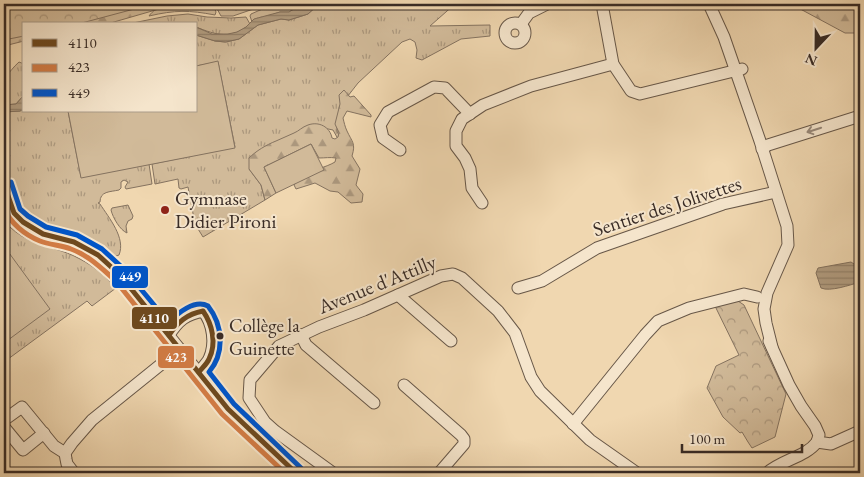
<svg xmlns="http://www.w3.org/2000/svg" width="864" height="477" font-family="'EB Garamond',serif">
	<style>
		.grass { fill: url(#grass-tufts); stroke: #857360 }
		.forest { fill: url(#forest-firs); stroke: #857360 }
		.park { fill: url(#park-crowns); stroke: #857360 }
		.pitch { fill: #d1ba99; stroke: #857360 }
		.water { fill: url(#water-rules); stroke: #82705d }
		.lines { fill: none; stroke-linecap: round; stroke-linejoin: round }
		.minor-casing { stroke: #675748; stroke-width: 13 }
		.minor { stroke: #f5e5cc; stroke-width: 11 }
		.bus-1-casing { stroke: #f5e5cc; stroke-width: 9 }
		.bus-2-casing { stroke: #f5e5cc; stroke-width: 9 }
		.bus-3-casing { stroke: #f5e5cc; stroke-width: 9 }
		.bus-1 { stroke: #6e491e; stroke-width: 5 }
		.bus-2 { stroke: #d17b44; stroke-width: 5 }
		.bus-3 { stroke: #0055c8; stroke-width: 5 }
		.oneway { stroke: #978879 }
		.poi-dot { fill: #8f2418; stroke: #f5e5cc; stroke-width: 2 }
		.bus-dot { fill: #392c26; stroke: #f5e5cc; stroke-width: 2 }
		.labels { text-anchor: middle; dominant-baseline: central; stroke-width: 4; stroke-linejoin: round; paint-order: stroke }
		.bus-label { font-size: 19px; fill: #392c26; stroke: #f5e5cc; text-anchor: start }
		.poi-label { font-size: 20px; fill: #392c26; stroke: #f5e5cc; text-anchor: start }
		.street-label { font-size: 20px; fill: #392c26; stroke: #f5e5cc }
		.line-badge { stroke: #f5e5cc; stroke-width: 2 }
		.badge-label { font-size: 14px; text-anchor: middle; font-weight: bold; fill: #fff }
	</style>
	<defs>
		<pattern id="grass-tufts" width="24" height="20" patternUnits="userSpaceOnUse" patternTransform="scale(1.25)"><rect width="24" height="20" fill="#d1ba99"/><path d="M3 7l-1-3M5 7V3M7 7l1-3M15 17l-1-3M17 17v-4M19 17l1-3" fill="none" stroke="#ab977d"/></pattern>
		<pattern id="forest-firs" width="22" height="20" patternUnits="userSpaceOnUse" patternTransform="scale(1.25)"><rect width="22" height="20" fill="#d1ba99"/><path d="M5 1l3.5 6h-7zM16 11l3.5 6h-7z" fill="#ab977d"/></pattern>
		<pattern id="park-crowns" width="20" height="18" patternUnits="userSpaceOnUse" patternTransform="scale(1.25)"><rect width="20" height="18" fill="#d1ba99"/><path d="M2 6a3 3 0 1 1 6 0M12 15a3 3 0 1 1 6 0" fill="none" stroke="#ab977d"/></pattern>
		<pattern id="water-rules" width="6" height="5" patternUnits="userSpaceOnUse" patternTransform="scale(1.25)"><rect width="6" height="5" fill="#b29d81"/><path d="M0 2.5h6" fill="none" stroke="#928069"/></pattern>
	</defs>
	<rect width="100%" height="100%" fill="#f0d7b0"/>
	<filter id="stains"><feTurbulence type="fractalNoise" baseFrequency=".004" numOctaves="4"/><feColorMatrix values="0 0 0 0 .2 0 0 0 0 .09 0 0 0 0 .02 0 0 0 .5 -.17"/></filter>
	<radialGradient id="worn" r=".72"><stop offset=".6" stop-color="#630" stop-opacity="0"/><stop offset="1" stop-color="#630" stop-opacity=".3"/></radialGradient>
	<!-- grass -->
	<g class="grass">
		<path d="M162,4L206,5L213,4L216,12L215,15C189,10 175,10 149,16C153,10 158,9 162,4Z"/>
		<polygon points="254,4 268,4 233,16 221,16 216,7 224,6 236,10"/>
		<polygon points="274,4 308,4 306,6 294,9 289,12 280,12 252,22 250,16 251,14"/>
		<polygon points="319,4 379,4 387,6 399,4 455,4 430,26 490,25 490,36 461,39 422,60 416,58 417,50 415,42 410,39 402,42 358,83 344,101 338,119 337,131 340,138 338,139 333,130 314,126 249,169 261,185 265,200 203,237 195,224 188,187 181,189 179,188 178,179 155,184 152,164 235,147 218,62 196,66 196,35 215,41 225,42 239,39 258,25 281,19 289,20 308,14"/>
		<path d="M188,14L207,17L231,18L246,17L250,24C232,40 216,35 196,27V24H128L167,16Z"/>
		<path d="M19,62L24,64V95L16,104L4,105V77C10,73 13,67 19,62Z"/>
		<path d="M24,109V111H68L81,177L149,164L152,184L126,189L125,187L128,182L124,180L121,182V188L119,190C110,192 100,191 100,202L98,203L100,204C109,218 126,238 119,255L111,258L108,255H105L35,226L17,211L7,186L4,166V112L20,111Z"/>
		<path d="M128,205L133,216L132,219L128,221L126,226L127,233C120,230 113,218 111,210L112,208Z"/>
		<path d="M4,221C11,229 19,235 29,240C45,247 64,250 80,259C95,267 104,275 116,288L92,306L87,301L4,362Z"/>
	</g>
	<!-- forest -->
	<g class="forest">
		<polygon points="4,4 162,4 159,9 107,24 24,24 24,41 4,46"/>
		<polygon points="791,4 860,4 860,33 845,33"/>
		<path d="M344,90L350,97L354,96L371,115V117L347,111L343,118C344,122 345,127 347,131C352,142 356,143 352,156L360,169L356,185L363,194L362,202L351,203L338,192L330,191L315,183L296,189L294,185C297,182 300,178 303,176C313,169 325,168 335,162L336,158C330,157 325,158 319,158L311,144L264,167L276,193L265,200L261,185L249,169V158C256,151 266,145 276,141C282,138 288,136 294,133C299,131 302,127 308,125C319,121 330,127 332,138L335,139L338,137L339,133L335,124L340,104L339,95Z"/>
	</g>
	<!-- park -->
	<g class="park">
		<polygon points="4,4 153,4 78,24 24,24 24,36 4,40"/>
		<polygon points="738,301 744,305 786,394 775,437 752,448 748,442 742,432 740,433 723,417 707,388 716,366 739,355 714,304"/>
	</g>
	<!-- pitch -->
	<g class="pitch">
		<polygon points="218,61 235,148 81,178 68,111 196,111 196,66"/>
		<polygon points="311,144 324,170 276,193 264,167"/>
		<polygon points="4,246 50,309 4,343"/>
	</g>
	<!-- water -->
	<g class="water">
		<polygon points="308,4 319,4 308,14 289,20 281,19 258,25 239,39 226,42 215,41 196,35 196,27 212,34 228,34 237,32 246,27 254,19 280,12 289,12 294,9 306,6"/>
		<polygon points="24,95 24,109 20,111 4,112 4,105 16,104"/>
		<path d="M857,260H860V282C850,285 830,292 821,288L816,273L818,268L851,262L854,264Z"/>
	</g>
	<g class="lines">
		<!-- minor casing -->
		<g class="minor-casing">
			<g id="minor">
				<polyline points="602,4 613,64 631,91 640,94 742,69"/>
				<polyline points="709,4 724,37 760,141 787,226 788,245 767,293 764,309 766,323 772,347"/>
				<circle cx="515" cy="33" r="10"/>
				<polyline points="521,24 529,13 547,4"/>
				<polyline points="762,149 768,145 860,116"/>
				<polyline points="400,150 383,138 380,125 388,112 434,87 445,88 470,114"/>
				<polyline points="4,184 10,204 14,213 23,222 43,234 74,242 98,255 120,275 228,409 296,473"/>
				<polyline points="482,203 472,188 470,169 465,158 456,146 456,131 462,119 483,105 531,86 613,64"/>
				<polyline points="518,288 542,281 597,248 723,204 776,192"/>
				<polyline points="398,295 451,341"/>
				<path d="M169,335C178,321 186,314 203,311C213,323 216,344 209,359C207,363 202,368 199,372"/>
				<polyline points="301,335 306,345 374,403"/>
				<polyline points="769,341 789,385 801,406 815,426 819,435 817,442"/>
				<polyline points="404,385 461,435 464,439 464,444 439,473"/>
				<polyline points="4,420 22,407 54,446 65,453"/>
				<polyline points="573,424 645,335 658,321 689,308 744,294 757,297"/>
				<polyline points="4,427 23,450 44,433"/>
				<polyline points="817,442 831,444 860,431"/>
				<polyline points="74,473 67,464 66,459 65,453 72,443 92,420 180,349"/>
				<polyline points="333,473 275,431 265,422 249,398 250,380 279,346 319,327 364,310 441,276 453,274 462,278 498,311 515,333 531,377 540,391 590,440 637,473"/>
				<path d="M767,473C781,460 806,457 817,442"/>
			</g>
		</g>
		<!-- minor -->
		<use href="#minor" class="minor"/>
		<!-- bus-1 casing -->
		<g class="bus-1-casing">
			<g id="bus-1">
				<polyline points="4,184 14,213 23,222 43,234 74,242 98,255 120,275 228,409 296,473"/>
				<path d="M169,335C178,322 187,314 203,311C212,324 217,343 209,359C207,364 202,368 199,372"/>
			</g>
		</g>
		<!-- bus-2 casing -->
		<g class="bus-2-casing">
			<path id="bus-2" d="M4,208C10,223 25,235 40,241C50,245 61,245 71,249C88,255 101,268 115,280L222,414L285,473"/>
		</g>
		<!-- bus-3 casing -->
		<g class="bus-3-casing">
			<path id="bus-3" d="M11,182L20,209L28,216L46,227L77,235L102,249L125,270L169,323C177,313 195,299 208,306C223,325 225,353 209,372L234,404L301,468"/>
		</g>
		<!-- bus-1 -->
		<use href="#bus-1" class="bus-1"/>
		<!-- bus-2 -->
		<use href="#bus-2" class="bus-2"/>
		<!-- bus-3 -->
		<use href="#bus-3" class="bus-3"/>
	</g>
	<!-- one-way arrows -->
	<defs><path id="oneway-shaft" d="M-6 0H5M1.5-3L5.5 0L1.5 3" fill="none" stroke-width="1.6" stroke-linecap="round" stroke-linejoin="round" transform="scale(1.25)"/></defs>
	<use class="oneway" href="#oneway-shaft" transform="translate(814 130) rotate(162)"/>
	<!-- markers -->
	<circle class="poi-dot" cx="165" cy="210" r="5"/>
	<circle class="bus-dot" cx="220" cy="336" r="4.5"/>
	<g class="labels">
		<!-- bus labels -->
		<g class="bus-label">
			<text x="229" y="325">Collège la<tspan x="229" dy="23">Guinette</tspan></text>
		</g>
		<!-- poi labels -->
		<g class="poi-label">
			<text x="175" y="198">Gymnase<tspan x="175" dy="23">Didier Pironi</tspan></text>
		</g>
		<!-- street labels -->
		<g class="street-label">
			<text transform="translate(667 206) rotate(-18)">Sentier des Jolivettes</text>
			<text transform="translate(377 284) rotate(-22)">Avenue d'Attilly</text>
		</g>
	</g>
	<g class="line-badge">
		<rect x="111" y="265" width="38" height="24" rx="5" fill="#0055c8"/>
		<rect x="131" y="306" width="47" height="24" rx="5" fill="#6e491e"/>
		<rect x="157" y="345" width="38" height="24" rx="5" fill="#d17b44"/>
	</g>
	<g class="badge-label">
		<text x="130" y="281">449</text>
		<text x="154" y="323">4110</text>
		<text x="176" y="362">423</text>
	</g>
	<!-- margin -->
	<rect width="864" height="477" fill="none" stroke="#f0d7b0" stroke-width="20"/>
	<rect x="5" y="5" width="854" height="467" fill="none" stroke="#392c26" stroke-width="2.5"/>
	<rect x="10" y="10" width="844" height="457" fill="none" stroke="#392c26"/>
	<!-- legend -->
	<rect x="22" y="22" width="175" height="90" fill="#f5e5cc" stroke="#aa9b8a"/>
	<rect x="32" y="39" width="25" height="8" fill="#6e491e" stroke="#aa9b8a"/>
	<text x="68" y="48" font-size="15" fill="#392c26">4110</text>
	<rect x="32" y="64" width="25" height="8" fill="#d17b44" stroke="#aa9b8a"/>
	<text x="68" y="72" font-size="15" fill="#392c26">423</text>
	<rect x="32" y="89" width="25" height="8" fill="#0055c8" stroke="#aa9b8a"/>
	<text x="68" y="98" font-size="15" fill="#392c26">449</text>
	<!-- north arrow -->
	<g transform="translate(816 48) rotate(202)" stroke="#f5e5cc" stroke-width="4" paint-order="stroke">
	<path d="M0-4L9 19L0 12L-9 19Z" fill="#392c26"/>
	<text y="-8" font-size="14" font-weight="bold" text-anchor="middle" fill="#392c26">N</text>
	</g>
	<!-- scale -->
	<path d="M682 444v8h120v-8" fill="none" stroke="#392c26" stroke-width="2.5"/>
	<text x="689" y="444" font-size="15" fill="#392c26" stroke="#f5e5cc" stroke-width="4" paint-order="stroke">100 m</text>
	<rect width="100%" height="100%" filter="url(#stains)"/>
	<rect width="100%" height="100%" fill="url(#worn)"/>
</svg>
